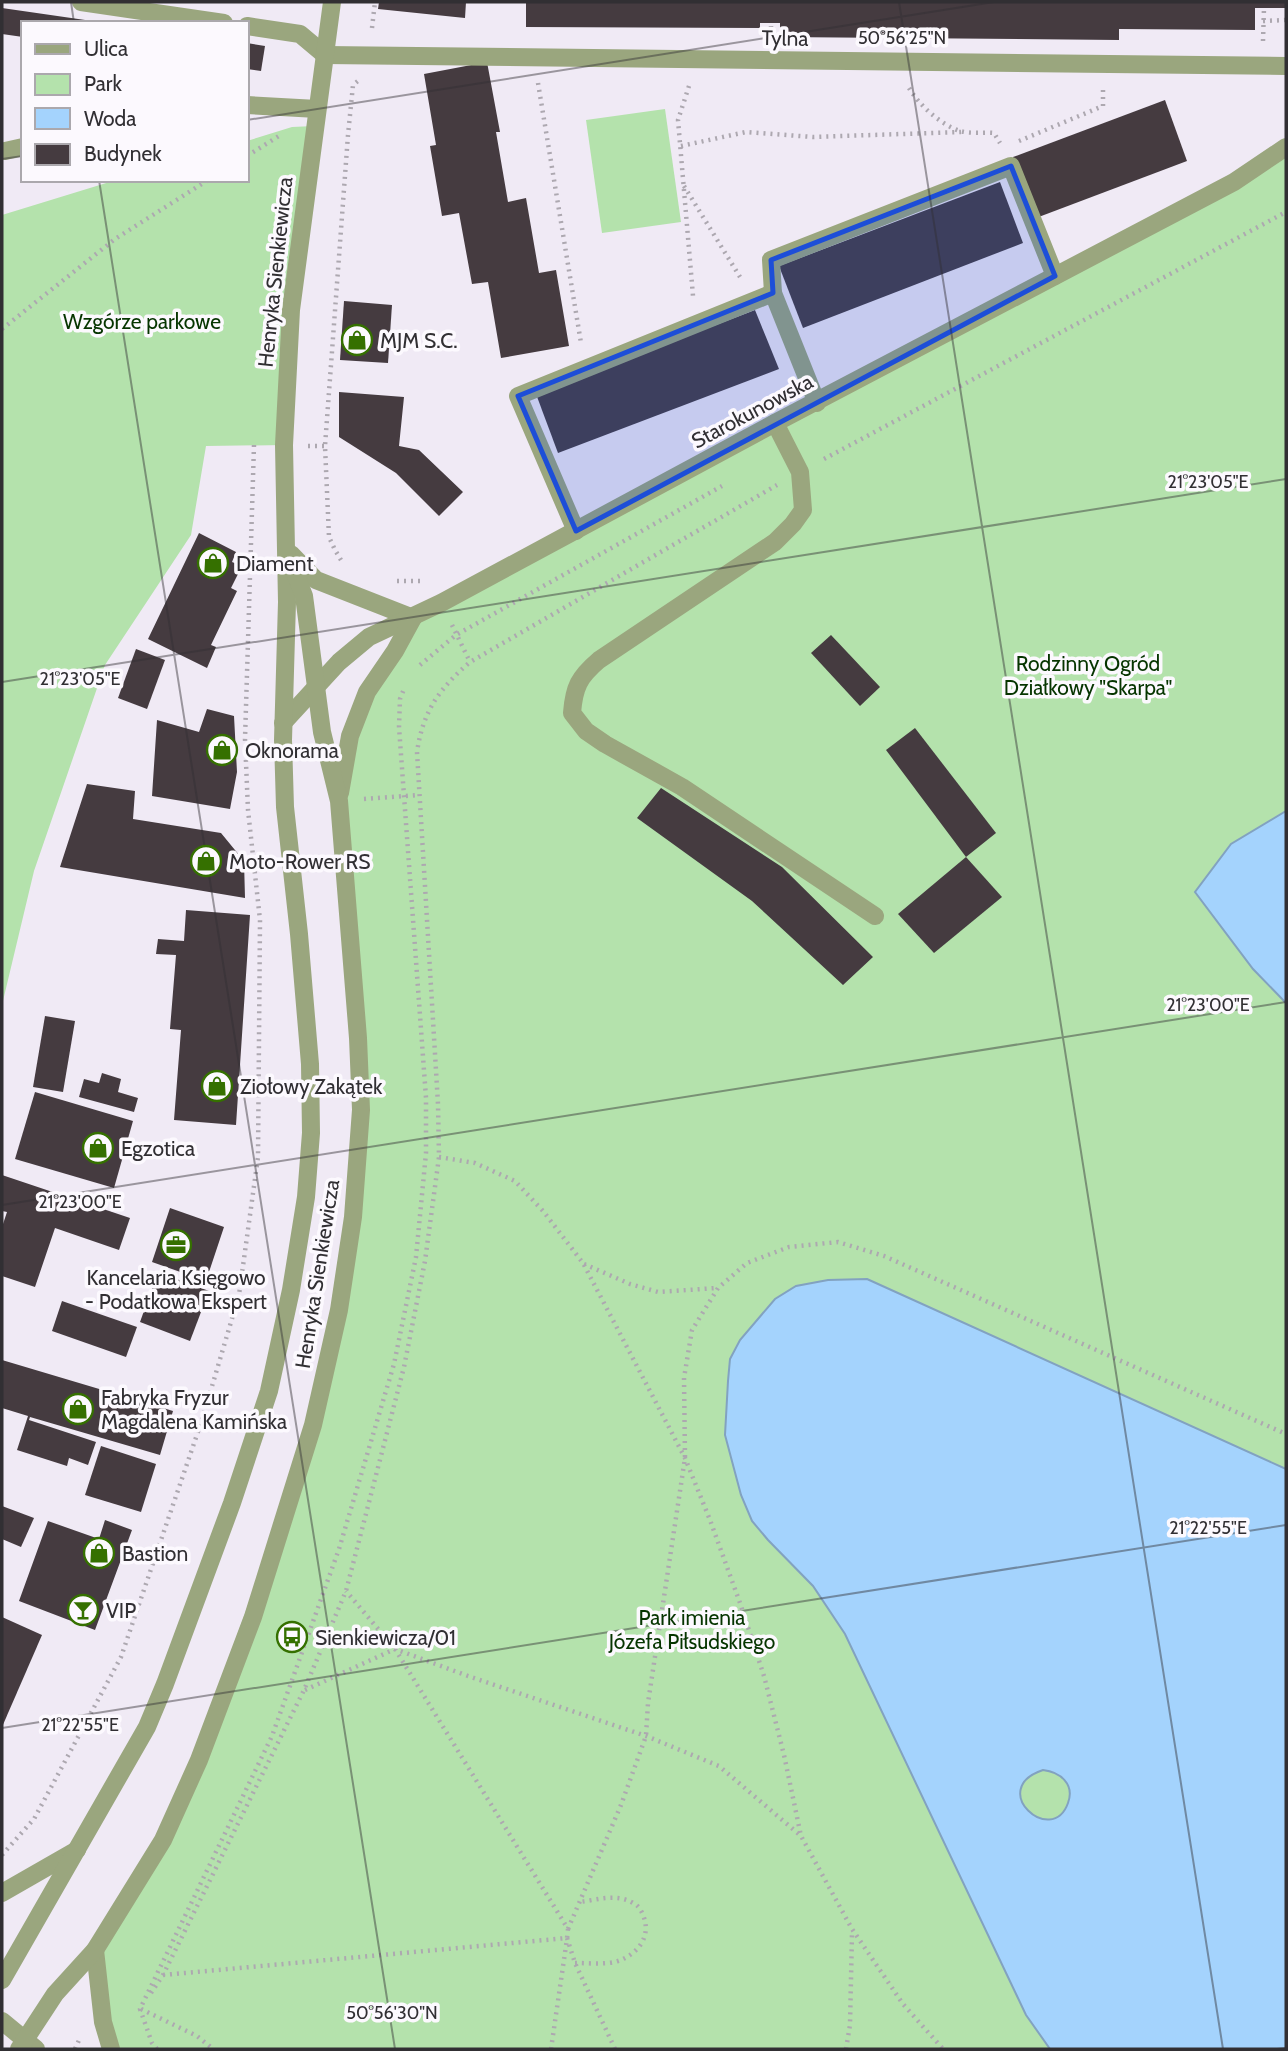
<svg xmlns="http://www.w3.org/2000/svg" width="1288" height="2051" font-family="Cabin,sans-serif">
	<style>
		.green { fill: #b4e2ac }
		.water { fill: #a4d3fd; stroke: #82a2c0; stroke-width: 2; fill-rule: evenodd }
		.building { fill: #453b40 }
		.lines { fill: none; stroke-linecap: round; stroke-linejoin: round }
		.path { stroke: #ada8b0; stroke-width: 4.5; stroke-dasharray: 2 5; stroke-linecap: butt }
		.minor { stroke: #9aa67e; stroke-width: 18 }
		.marked { fill: #1d4ed8; fill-opacity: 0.2; stroke: #1d4ed8; stroke-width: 5; stroke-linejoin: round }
		.ticks { fill: none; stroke: #312f33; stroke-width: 2; stroke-opacity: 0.45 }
		.labels { text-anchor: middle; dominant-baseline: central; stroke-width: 7; stroke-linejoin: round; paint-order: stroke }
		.street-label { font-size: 21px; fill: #312f33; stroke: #fcf9fe }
		.park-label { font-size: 21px; fill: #063500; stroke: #fcf9fe }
		.poi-label { font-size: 21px; fill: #312f33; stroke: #fcf9fe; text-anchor: start }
		.ticks-label { font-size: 18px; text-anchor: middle; fill: #312f33; stroke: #fcf9fe; stroke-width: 7; stroke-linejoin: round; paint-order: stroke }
	</style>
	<rect width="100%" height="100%" fill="#f0eaf5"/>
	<!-- green -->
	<g class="green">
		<polygon points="665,109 681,222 602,233 586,120"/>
		<polygon points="314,126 284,445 206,446 191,535 105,665 34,871 2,1005 2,215 116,180 247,180 247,141 292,127"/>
		<polygon points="1286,147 1286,2049 111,2049 95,1950 163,1840 313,1425 361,1110 339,801 350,736 413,618"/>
	</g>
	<!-- water -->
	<g class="water">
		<polygon points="1286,811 1286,1003 1253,969 1195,892 1231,844"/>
		<path d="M867,1279L1286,1469V2049H1050L1026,2015L845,1634L813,1586L768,1540L752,1521L741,1495L725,1435L728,1381L730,1359L740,1340L775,1299L796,1286L828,1280ZM1043,1770C1060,1772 1075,1784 1068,1803C1052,1848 986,1789 1043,1770Z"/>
	</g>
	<!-- building -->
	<g class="building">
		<polygon points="379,2 466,2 465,18 378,9"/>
		<polygon points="526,2 1286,2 1286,8 1255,8 1255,30 1119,29 1119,40 780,37 780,23 760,23 760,28 526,27"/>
		<polygon points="2,8 92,21 92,23 23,23 23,37 2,34"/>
		<polygon points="247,43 265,46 261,71 247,69"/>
		<polygon points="487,62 500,132 496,132 508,202 526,198 539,273 556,270 569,346 501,358 488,282 472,284 459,213 442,216 430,146 436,145 424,74"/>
		<polygon points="1165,100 1187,161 1036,218 1013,157"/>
		<polygon points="1000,182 1023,243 803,328 779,266"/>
		<polygon points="344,301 392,305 388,363 340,360"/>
		<polygon points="755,310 779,369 558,453 536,394"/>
		<polygon points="339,392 404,397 399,446 419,450 463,492 439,516 396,473 339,437"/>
		<polygon points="199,533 236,552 232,562 242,566 231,588 237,591 211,645 216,647 207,668 148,639"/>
		<polygon points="831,635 880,687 860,706 811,653"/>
		<polygon points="136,649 165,660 147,709 118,698"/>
		<polygon points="207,709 234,716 237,772 230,809 152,796 157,720 199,732"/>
		<polygon points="915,728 996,833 966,857 886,750"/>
		<polygon points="87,784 135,791 133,819 221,833 244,861 245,898 60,867"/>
		<polygon points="661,788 782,867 873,957 843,985 752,901 637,818"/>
		<polygon points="966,857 1002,897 934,953 898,914"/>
		<polygon points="186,910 250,915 236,1125 174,1120 181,1030 170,1029 176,955 156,954 158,939 184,941"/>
		<polygon points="45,1016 75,1021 63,1092 33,1087"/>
		<polygon points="102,1073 121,1079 118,1092 138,1098 134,1112 79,1097 84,1079 99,1083"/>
		<polygon points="35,1092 133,1121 114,1188 15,1159"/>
		<polygon points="2,1175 130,1218 119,1250 55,1228 35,1287 2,1276 2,1227 7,1212 2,1211"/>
		<polygon points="170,1208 224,1227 206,1281 152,1262"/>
		<polygon points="158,1272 209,1291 190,1341 140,1322"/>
		<polygon points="62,1301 137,1327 126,1357 52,1331"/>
		<polygon points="2,1360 173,1411 160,1455 30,1417 29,1420 96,1442 88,1465 69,1458 67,1466 17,1450 28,1416 2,1408"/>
		<polygon points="101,1446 156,1464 141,1512 85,1495"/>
		<polygon points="2,1506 34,1518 21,1547 2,1539"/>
		<polygon points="105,1520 132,1530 95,1630 19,1601 48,1521 99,1539"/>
		<polygon points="2,1617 42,1635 2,1727"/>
	</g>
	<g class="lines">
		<!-- path -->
		<g class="path">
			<polyline points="1263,21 1286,20"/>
			<polyline points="372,28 375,2"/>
			<polyline points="771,35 771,23"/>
			<polyline points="1263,41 1264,8"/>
			<polyline points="538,83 581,343"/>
			<polyline points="689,86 678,120 693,296"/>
			<path d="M909,88C919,105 941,125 960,131C970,134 984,132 994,133L1000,143"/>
			<polyline points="1019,141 1103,106 1103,90"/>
			<polyline points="681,146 746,132 813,137 961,132"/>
			<polyline points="247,156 282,134"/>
			<polyline points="684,186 740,277"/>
			<polyline points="2,329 115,239 208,180"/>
			<polyline points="308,446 325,446"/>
			<polyline points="824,459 1286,212"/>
			<polyline points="341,560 335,550 329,537 325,446 348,135 353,85 358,81"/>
			<polyline points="397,581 423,581"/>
			<polyline points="452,625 470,662"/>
			<polyline points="420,665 456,635 722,486"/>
			<polyline points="364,799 419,795"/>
			<polyline points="439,1157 475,1163 515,1181 543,1211 583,1263 685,1458 710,1520 740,1603 764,1676 784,1755 801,1836 852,1929 903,2004 943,2049"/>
			<polyline points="584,1264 630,1284 658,1292 717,1288"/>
			<polyline points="305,1690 395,1649 468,1676 646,1736 719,1766 801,1836"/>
			<polyline points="2,1855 34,1819 121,1657 202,1420 239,1295 258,1157 260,920 248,810 245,739 254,445 257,445"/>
			<polyline points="568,1929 621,1805 646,1736 648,1703 685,1458 684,1378 692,1330 718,1288 747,1263 789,1247 838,1242 884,1256 1286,1434"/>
			<polyline points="567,1938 575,1963 615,2049"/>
			<path d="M575,1963C589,1963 605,1965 618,1961C638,1954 652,1936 643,1915C641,1910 638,1905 633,1903C617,1893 596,1900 580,1902"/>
			<polyline points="163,1975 567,1938 568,1929 395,1649 346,1591"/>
			<path d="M151,1993L163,1975L304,1690L346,1591L404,1367L425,1261L439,1157L438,1104L417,752C423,711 439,689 470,662L777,485"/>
			<polyline points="141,2009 197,2036 213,2049"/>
			<polyline points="75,2049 80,2038"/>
			<polyline points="157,2049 152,2043 140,2009 272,1736 339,1549 394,1364 416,1257 426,1153 426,1098 399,727 400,699 404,689"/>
			<polyline points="551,2049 567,1939"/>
			<polyline points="846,2049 850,2025 852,1932"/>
		</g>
		<!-- minor -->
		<g class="minor">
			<polyline points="81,2 224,23"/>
			<polyline points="247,26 300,34 325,55"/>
			<polyline points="325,55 1286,66"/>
			<polyline points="247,105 317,109"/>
			<polyline points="5,151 23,147"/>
			<polyline points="773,293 771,260 1011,166 1055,276"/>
			<path d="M775,423L800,472L803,510L793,524L775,542L599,660C579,677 574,687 572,713L586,731L605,744L682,787L875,916"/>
			<polyline points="576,531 518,396 773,293 817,403"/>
			<polyline points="291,554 316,580 413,618"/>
			<polyline points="283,723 339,662 369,637 441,603 775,423 1234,182 1286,147"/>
			<polyline points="340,793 350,736 367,692 395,651 413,618"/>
			<polyline points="2,1893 77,1850"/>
			<polyline points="95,1950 103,2022 111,2049"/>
			<polyline points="2,1980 147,1727 165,1684 232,1503 269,1391 291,1290 306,1197 311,1133 310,1064 299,934 285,807 283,740 287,602 284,445 291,310 332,2"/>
			<polyline points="2,2021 36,2049"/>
			<polyline points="19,2049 55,1994 95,1950 163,1840 199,1760 253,1617 313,1425 339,1310 353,1217 361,1110 358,1038 339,801 322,732 304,596 291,562"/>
		</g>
	</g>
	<!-- marked area -->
	<path class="marked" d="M1011,166L1055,276L576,531L518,396L773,293L771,260Z"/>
	<!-- ticks -->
	<path class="ticks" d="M71,2L74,23M899,2L1223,2049M247,120L994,2M2,159L23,156M99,180L395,2049M2,682L1286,479M2,1205L1286,1002M2,1728L1286,1525M1277,2049L1286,2048"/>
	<!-- icons -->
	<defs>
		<g id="shop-ring" transform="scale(1.575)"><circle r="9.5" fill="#fcf9fe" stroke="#357000" stroke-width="1.5"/><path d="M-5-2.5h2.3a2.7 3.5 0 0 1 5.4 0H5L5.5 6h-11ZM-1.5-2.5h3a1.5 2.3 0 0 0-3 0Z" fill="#357000"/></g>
		<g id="office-ring" transform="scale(1.575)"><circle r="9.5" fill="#fcf9fe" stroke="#357000" stroke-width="1.5"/><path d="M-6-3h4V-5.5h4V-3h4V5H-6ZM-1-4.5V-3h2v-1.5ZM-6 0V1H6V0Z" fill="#357000"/></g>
		<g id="bar-ring" transform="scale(1.575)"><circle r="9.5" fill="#fcf9fe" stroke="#357000" stroke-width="1.5"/><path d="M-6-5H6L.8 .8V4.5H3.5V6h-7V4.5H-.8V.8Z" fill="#357000"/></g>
		<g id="bus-ring" transform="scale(1.575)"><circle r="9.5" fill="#fcf9fe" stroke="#357000" stroke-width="1.5"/><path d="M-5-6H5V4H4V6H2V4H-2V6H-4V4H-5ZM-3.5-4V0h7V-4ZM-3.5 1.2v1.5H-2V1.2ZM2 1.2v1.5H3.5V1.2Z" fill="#357000"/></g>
	</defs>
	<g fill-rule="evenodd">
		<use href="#shop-ring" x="357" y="340"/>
		<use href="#shop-ring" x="213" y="563"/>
		<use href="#shop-ring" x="222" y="750"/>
		<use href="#shop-ring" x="206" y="861"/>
		<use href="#shop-ring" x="217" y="1086"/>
		<use href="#shop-ring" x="98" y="1148"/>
		<use href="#office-ring" x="176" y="1245"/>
		<use href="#shop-ring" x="78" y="1409"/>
		<use href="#shop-ring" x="99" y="1553"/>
		<use href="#bar-ring" x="83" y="1610"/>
		<use href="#bus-ring" x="292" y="1637"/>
	</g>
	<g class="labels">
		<!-- street labels -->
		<g class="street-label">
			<text transform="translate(785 38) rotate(1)">Tylna</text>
			<text transform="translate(275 272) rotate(-84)">Henryka Sienkiewicza</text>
			<text transform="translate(752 411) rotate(-28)">Starokunowska</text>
			<text transform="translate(317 1274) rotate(-81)">Henryka Sienkiewicza</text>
		</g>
		<!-- park labels -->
		<g class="park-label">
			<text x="142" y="321">Wzgórze parkowe</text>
			<text x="1088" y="663">Rodzinny Ogród<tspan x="1088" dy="24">Działkowy "Skarpa"</tspan></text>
			<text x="692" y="1617">Park imienia<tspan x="692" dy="24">Józefa Piłsudskiego</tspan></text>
		</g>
		<!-- poi labels -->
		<g class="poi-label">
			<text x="380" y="340">MJM S.C.</text>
			<text x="236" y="563">Diament</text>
			<text x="245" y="750">Oknorama</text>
			<text x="229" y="861">Moto-Rower RS</text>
			<text x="240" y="1086">Ziołowy Zakątek</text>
			<text x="121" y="1148">Egzotica</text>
			<text x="176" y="1277" text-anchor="middle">Kancelaria Księgowo<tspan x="176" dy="24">- Podatkowa Ekspert</tspan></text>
			<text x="101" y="1397">Fabryka Fryzur<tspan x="101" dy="24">Magdalena Kamińska</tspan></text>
			<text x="122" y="1553">Bastion</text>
			<text x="106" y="1610">VIP</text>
			<text x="315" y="1637">Sienkiewicza/01</text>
		</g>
	</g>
	<g class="ticks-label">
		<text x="902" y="44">50°56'25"N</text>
		<text x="1208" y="488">21°23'05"E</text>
		<text x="80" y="685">21°23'05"E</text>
		<text x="1208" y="1011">21°23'00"E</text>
		<text x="80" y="1208">21°23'00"E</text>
		<text x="1208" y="1534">21°22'55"E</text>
		<text x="80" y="1731">21°22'55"E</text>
		<text x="392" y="2019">50°56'30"N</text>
	</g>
	<!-- border -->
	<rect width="1288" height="2051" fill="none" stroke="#312f33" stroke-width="7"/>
	<!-- legend -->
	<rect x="21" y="21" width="228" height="161" fill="#fcf9fe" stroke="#aba8ad" stroke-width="2"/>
	<rect x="35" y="44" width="35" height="10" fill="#9aa67e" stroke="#aba8ad" stroke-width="2"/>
	<text x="84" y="56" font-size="21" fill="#312f33">Ulica</text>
	<rect x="35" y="74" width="35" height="21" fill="#b4e2ac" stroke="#aba8ad" stroke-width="2"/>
	<text x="84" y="91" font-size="21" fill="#312f33">Park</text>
	<rect x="35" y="108" width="35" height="21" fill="#a4d3fd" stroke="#aba8ad" stroke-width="2"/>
	<text x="84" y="126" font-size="21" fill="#312f33">Woda</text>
	<rect x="35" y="144" width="35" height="21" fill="#453b40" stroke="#aba8ad" stroke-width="2"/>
	<text x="84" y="161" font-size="21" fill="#312f33">Budynek</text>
</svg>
